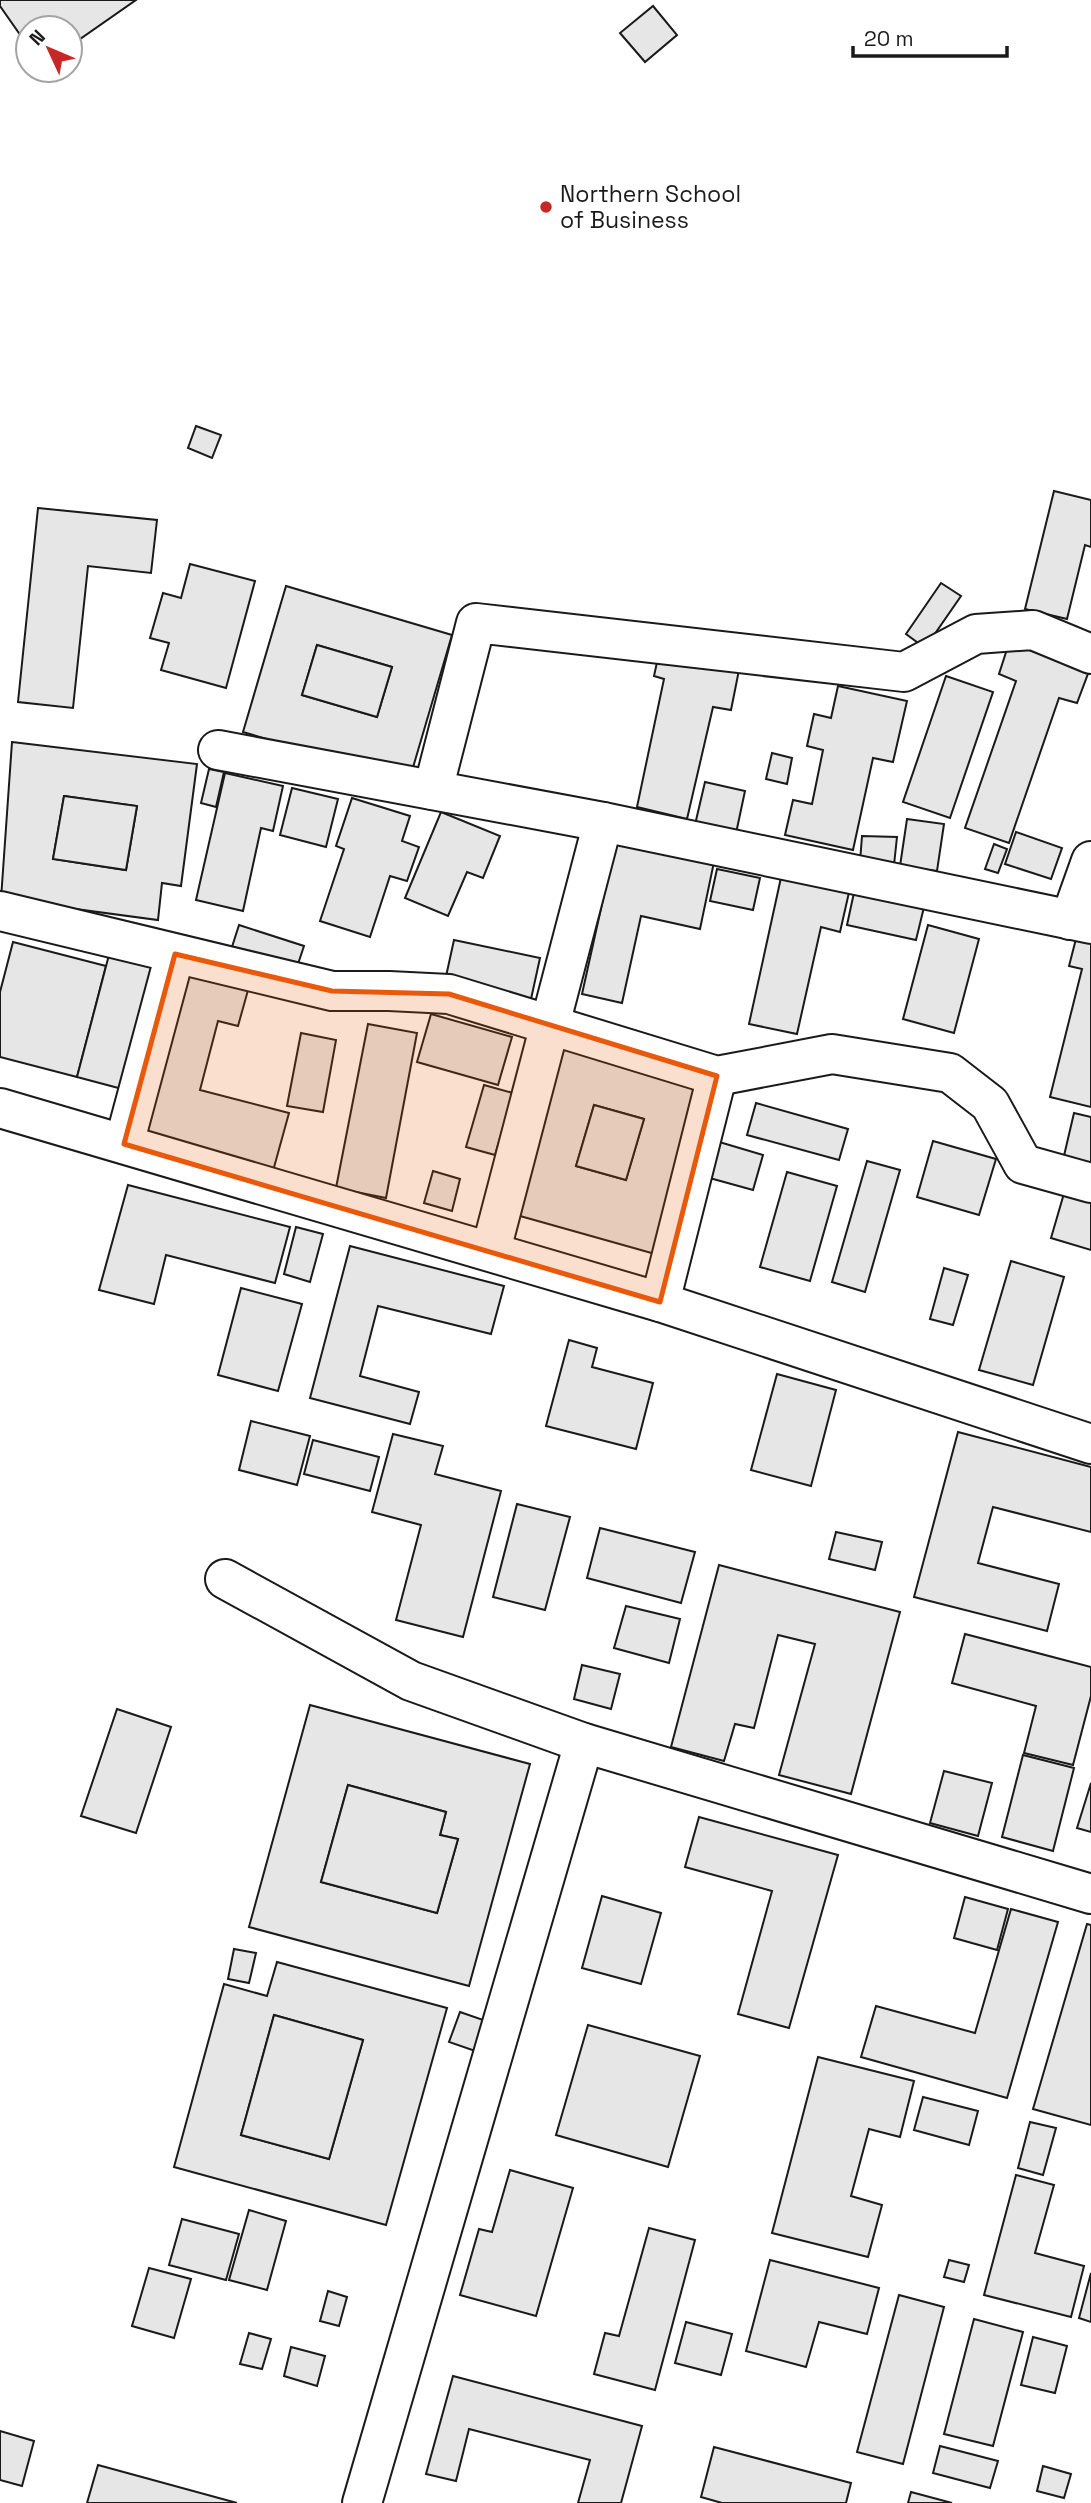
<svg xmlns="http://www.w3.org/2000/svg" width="1091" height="2503" font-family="'Space Grotesk',sans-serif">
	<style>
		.building { fill: #e6e6e6; stroke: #1a1a1a; stroke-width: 2; fill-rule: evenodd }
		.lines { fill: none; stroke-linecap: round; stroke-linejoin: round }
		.minor-casing { stroke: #1a1a1a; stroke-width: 42 }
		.minor { stroke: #fff; stroke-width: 38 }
		.marked { fill: #e8590c; fill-opacity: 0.2; stroke: #e8590c; stroke-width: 5; stroke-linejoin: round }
		.poi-dot { fill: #c62828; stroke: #fff; stroke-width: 2.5 }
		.labels { text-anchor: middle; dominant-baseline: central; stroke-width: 5; stroke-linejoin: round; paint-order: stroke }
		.poi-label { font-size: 23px; fill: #1a1a1a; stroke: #fff; text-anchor: start }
	</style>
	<rect width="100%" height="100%" fill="#fff"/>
	<!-- building -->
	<g class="building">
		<polygon points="0,0 136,0 70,46 70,28 28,28 28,46 0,6"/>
		<polygon points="653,6 677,35 645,62 620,33"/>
		<polygon points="196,426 221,435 212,458 188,448"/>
		<polygon points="1054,491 1091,500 1091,547 1085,545 1067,619 1025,609"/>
		<polygon points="38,508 157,520 151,573 88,566 73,708 18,702"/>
		<polygon points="190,564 255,581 226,688 161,670 169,643 150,638 163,593 181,598"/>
		<polygon points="941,583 961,596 925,648 906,634"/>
		<path d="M286,586L452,635L409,781L243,732ZM317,645L392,667L377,717L302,695Z"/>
		<polygon points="1009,643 1089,671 1077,703 1059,698 1009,843 965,828 1016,681 999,674"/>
		<polygon points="317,645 392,667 377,717 302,695"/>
		<polygon points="659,653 739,670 731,710 713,707 687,819 637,807 664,679 654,676"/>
		<polygon points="946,676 993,692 950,818 903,802"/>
		<polygon points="838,686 907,701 893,762 873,758 853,850 785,835 793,800 812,804 823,750 807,746 814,714 831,718"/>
		<path d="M12,742L197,764L181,886L162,883L158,920L1,899ZM64,796L137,806L126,870L53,859Z"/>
		<polygon points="772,753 792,758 787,784 766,779"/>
		<polygon points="209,769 224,772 216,807 201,803"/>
		<polygon points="225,773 283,786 273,831 261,828 243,911 196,900"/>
		<polygon points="705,782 745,791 735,838 694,829"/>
		<polygon points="292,788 338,799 326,847 280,835"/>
		<polygon points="64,796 137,806 126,870 53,859"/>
		<polygon points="352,798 410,816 402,841 419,847 407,881 390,876 370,937 320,921 344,849 336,846"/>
		<polygon points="441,812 500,836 483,878 467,872 448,916 405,898"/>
		<polygon points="907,819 944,824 937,871 900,866"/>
		<polygon points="1016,832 1062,848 1051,879 1005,864"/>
		<polygon points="862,836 897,837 894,865 860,862"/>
		<polygon points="616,841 714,862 700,929 641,916 622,1003 582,994"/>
		<polygon points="994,844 1007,849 998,873 985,869"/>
		<polygon points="717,869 760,878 753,910 710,901"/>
		<polygon points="782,873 850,888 840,932 821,927 797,1034 749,1024"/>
		<polygon points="855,888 925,903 916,940 847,925"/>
		<polygon points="239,925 304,946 296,970 231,950"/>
		<polygon points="928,925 979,939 954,1033 903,1019"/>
		<polygon points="1077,935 1091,938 1091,1107 1050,1097 1082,969 1069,966"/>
		<polygon points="454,940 540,958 531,999 445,981"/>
		<polygon points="13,942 106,966 77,1077 0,1057 0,992"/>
		<polygon points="110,951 160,964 126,1090 77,1077"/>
		<polygon points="182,965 250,983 238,1026 218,1021 200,1090 289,1113 273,1171 137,1135"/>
		<polygon points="431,1014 512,1037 498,1085 417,1062"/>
		<polygon points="368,1024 417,1033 386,1198 336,1188"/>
		<polygon points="301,1033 336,1040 323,1112 287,1106"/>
		<path d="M562,1048L703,1088L655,1254L513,1214ZM594,1105L644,1119L626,1180L576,1166Z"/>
		<polygon points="484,1085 513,1093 495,1155 466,1147"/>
		<polygon points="756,1103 848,1129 839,1160 747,1135"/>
		<polygon points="594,1105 644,1119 626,1180 576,1166"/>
		<polygon points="1074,1113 1091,1117 1091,1166 1063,1160"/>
		<polygon points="716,1141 763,1155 753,1190 706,1177"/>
		<polygon points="933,1141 996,1159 979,1215 917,1197"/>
		<polygon points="867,1161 900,1170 865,1292 832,1282"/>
		<polygon points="433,1171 460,1179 452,1211 424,1203"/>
		<polygon points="787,1172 837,1186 810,1281 760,1267"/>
		<polygon points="128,1185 290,1227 275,1283 166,1255 154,1304 99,1290"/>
		<polygon points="1065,1190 1091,1197 1091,1250 1051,1238"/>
		<polygon points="296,1227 323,1234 310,1282 284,1274"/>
		<polygon points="350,1246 504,1286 491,1334 378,1306 360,1376 419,1392 410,1424 310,1398"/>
		<polygon points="1011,1261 1064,1277 1033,1385 979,1370"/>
		<polygon points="944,1268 968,1275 953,1325 930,1319"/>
		<polygon points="241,1288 302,1304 278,1391 218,1375"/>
		<polygon points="569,1340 597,1348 592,1367 653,1383 636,1449 546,1426"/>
		<polygon points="777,1374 836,1390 811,1486 751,1470"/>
		<polygon points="251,1421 310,1436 297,1485 239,1470"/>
		<polygon points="958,1432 1091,1467 1091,1532 993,1507 978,1563 1059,1584 1047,1631 914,1597"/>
		<polygon points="393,1434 443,1446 435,1474 501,1491 463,1637 396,1620 421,1525 372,1512"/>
		<polygon points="313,1440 379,1457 370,1491 304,1474"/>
		<polygon points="517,1504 570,1517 545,1610 493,1597"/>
		<polygon points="600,1528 695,1552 681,1603 587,1578"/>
		<polygon points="836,1532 882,1542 875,1570 829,1559"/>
		<polygon points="719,1565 900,1612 851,1794 779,1775 815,1644 778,1635 754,1728 735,1724 724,1761 671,1747"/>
		<polygon points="626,1606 680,1619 669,1663 614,1648"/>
		<polygon points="965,1634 1091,1667 1091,1696 1073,1765 1024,1753 1036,1706 952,1683"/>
		<polygon points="582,1665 620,1674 611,1709 574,1699"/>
		<path d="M310,1705L530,1764L469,1986L249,1927ZM348,1785L446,1812L440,1835L458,1839L437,1913L321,1882Z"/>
		<polygon points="117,1709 171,1727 136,1833 81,1816"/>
		<polygon points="1023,1755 1074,1768 1053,1851 1002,1837"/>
		<polygon points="944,1771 992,1783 978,1836 930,1823"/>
		<polygon points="1091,1783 1091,1832 1077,1828"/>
		<polygon points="348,1785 446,1812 440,1835 458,1839 437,1913 321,1882"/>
		<polygon points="699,1817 838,1855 789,2028 738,2014 772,1891 685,1867"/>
		<polygon points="602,1896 661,1913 641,1984 582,1968"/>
		<polygon points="965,1897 1008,1909 997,1950 954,1938"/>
		<polygon points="1011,1909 1058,1922 1007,2098 861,2057 876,2006 975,2033"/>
		<polygon points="1087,1924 1091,1925 1091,2125 1033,2109"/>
		<polygon points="234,1949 256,1953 249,1983 228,1979"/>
		<path d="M277,1962L447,2008L386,2225L174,2167L224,1984L267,1996ZM274,2015L363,2040L329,2159L241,2135Z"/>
		<polygon points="460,2012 492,2023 481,2053 449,2042"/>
		<polygon points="274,2015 363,2040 329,2159 241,2135"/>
		<polygon points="588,2025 700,2056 668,2167 556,2135"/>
		<polygon points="818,2057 914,2081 900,2137 869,2129 851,2196 882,2205 868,2257 772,2233"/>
		<polygon points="923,2097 978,2111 969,2145 914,2130"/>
		<polygon points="1030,2122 1056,2128 1043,2175 1018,2168"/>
		<polygon points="510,2170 573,2188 536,2316 460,2295 479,2229 492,2232"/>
		<polygon points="1016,2175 1054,2185 1035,2253 1084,2266 1071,2317 984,2295"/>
		<polygon points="249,2210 286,2221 267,2290 229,2280"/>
		<polygon points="182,2219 239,2234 226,2280 169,2265"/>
		<polygon points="649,2228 695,2240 655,2390 594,2374 605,2333 619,2336"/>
		<polygon points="770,2260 879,2288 867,2334 819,2322 806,2367 746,2351"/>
		<polygon points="949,2260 969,2265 964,2282 944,2277"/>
		<polygon points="149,2268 191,2279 174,2338 132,2326"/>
		<polygon points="1091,2273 1091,2322 1079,2318"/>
		<polygon points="328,2291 347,2297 339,2326 320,2321"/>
		<polygon points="899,2295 944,2307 903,2464 857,2452"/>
		<polygon points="974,2319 1023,2332 993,2446 944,2434"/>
		<polygon points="686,2322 732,2334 721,2375 675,2363"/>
		<polygon points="249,2333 271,2339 262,2369 240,2364"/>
		<polygon points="1033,2337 1067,2346 1055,2393 1021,2385"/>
		<polygon points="291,2347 325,2356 317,2386 284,2376"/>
		<polygon points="453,2376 642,2426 621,2503 578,2503 590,2460 469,2429 456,2481 426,2474"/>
		<polygon points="0,2431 34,2441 22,2486 0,2480"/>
		<polygon points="940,2446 998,2461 990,2488 933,2473"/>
		<polygon points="714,2447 851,2483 846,2503 722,2503 701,2497"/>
		<polygon points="98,2465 237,2503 87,2503"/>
		<polygon points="1043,2466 1071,2474 1064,2498 1037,2491"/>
		<polygon points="911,2492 952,2503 908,2503"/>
	</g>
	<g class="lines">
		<!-- minor casing -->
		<g class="minor-casing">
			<g id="minor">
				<polyline points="218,750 603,822 1091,924"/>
				<polyline points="433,790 476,623 904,672 976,634 1033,630 1091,654"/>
				<polyline points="0,911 332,991 389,991 449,994 717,1076 832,1054 950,1073 990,1104 1023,1164 1091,1183"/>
				<polyline points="1070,920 1091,861"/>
				<polyline points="0,1108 660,1302 1091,1444"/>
				<polyline points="124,1144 175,954"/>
				<polyline points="491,1250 603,822"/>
				<polyline points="660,1302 717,1076"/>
				<polyline points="225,1579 411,1681 584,1743 1091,1894"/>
				<polyline points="362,2503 584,1743"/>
			</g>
		</g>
		<!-- minor -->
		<use href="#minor" class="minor"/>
	</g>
	<!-- marked area -->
	<path class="marked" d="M175,954L332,991L449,994L717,1076L660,1302L124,1144Z"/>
	<!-- markers -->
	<circle class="poi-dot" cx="546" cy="207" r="7"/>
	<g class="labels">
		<!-- poi labels -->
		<g class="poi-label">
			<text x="560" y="194">Northern School<tspan x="560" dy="26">of Business</tspan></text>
		</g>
	</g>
	<!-- north arrow -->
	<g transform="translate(49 49) rotate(314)"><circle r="33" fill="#ffffff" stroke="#a3a3a3" stroke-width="2"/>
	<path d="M0-5L12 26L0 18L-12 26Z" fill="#c62828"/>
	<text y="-10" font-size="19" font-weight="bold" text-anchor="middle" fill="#1a1a1a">N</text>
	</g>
	<!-- scale -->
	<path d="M853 46v10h154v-10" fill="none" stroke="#1a1a1a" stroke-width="3.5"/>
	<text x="864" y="46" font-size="21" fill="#1a1a1a" stroke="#ffffff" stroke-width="5" paint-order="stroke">20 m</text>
</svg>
